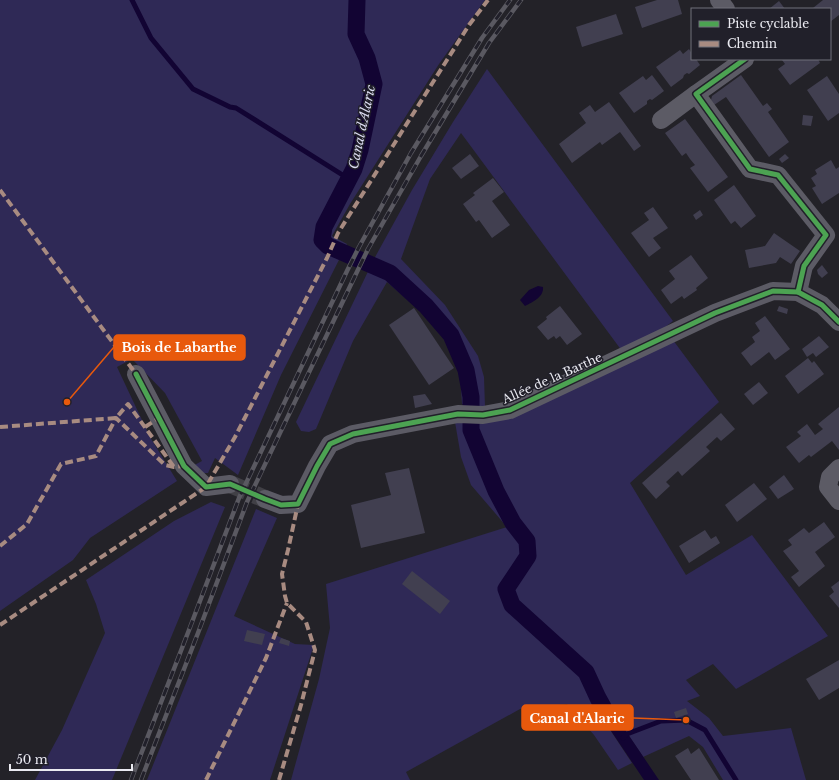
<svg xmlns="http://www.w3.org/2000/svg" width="839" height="780" font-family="'Libre Baskerville',serif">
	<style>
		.green { fill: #2f2956 }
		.water { fill: #120433 }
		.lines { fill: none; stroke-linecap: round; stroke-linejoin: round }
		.stream { stroke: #120433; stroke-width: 5 }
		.canal { stroke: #120433; stroke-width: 17 }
		.building { fill: #413f50 }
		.minor-tunnel { stroke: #414046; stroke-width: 18; stroke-dasharray: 18 9; stroke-linecap: butt }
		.minor { stroke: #5c5b65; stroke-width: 18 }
		.rail-casing { stroke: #5a5961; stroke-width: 4.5 }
		.rail { stroke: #21202a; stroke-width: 3; stroke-dasharray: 9; stroke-linecap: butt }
		.quiet { stroke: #a88b81; stroke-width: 4; stroke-dasharray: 8 4; stroke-linecap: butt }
		.cycleway-casing { stroke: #21202a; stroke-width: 8 }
		.cycleway { stroke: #4ca352; stroke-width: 5 }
		.labels { text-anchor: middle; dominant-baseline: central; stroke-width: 3; stroke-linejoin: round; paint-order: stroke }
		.street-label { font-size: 12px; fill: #eaeaf1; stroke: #21202a }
		.water-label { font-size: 13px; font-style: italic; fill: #ddddf2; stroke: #21202a }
		.leader { fill: none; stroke: #e8590c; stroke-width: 1.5 }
		.callout-dot { fill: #e8590c; stroke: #21202a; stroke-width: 1.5 }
		.callout { fill: #e8590c; stroke: #e8590c; stroke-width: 1.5 }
		.callout-label { font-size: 13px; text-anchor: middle; font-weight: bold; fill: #fff }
	</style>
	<rect width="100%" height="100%" fill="#232228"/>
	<!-- green -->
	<g class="green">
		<polygon points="0,0 485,0 439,64 350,204 332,236 347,244 281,375 238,475 215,458 208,473 195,473 187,469 202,461 165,393 132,359 117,367 150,437 177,481 90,538 73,560 0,611"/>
		<polygon points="487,69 673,321 664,328 719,402 630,483 686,575 752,535 828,636 759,676 736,689 713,664 686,680 700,696 687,701 709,718 723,736 791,728 806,780 723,780 703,747 689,736 643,757 605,700 597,685 592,687 587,691 595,707 632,763 618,770 594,735 567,704 520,709 406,772 410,780 291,780 319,679 330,628 326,584 507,527 471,485 461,457 455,422 485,421 622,351 461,133 430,179 401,259 445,305 478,356 484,377 485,407 462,404 460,372 452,349 426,316 387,282 353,341 316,429 309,432 301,431 296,422 374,259 412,190 453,122"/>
		<polygon points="211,502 225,507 112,780 35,780 62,730 105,633 96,604 86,580 174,521"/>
		<polygon points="256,509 277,518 234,616 295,644 314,645 270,780 147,780"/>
	</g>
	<!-- water -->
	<g class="water">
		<path d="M538,286L543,287C544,297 533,302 525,306L520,300L529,290Z"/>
		<polygon points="597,685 605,700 659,780 644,780 595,707 587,691"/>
	</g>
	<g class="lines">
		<!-- stream -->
		<g class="stream">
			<polyline points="132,0 151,38 193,89 230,107 236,108 349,179"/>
			<polyline points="623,738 627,734 661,721 686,720 705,730 736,780"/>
		</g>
		<!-- canal -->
		<polyline class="canal" points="357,0 356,34 367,58 374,84 360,150 354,169 324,227 322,240 328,246 390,273 426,306 451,335 466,370 471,397 471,430 496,491 513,523 527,541 528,556 506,589 512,605 586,672 598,698 603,707"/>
	</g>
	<!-- building -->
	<g class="building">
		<polygon points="657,0 678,0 682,14 642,28 635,7"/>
		<polygon points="823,0 839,0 839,15 830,22 830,9 813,9 813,8"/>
		<polygon points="779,1 785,9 769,9"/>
		<polygon points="616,14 623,34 582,47 576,27"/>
		<polygon points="689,49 692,54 692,59 696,59 700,65 689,74 687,73 684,75 683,78 671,87 656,67 680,50 683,54"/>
		<polygon points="783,59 818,59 820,63 790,85 778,69 785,64 782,60"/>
		<polygon points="652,75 664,91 652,100 650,99 647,101 647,104 634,113 619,93 643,76 646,80"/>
		<polygon points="741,75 763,106 767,103 772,109 768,112 789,142 769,157 726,97 714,105 711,100 712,96"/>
		<polygon points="827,76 839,94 839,113 828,121 807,90"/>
		<polygon points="609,102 641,146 634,151 620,132 602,145 600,142 572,163 559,144 586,123 579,113 590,105 595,112"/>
		<polygon points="803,115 813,116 811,126 802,125"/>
		<polygon points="685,119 728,177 708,192 690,168 695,165 690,159 686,153 682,156 665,133"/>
		<polygon points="470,154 479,166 461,179 452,168"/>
		<polygon points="785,154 789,158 782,163 779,159"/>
		<polygon points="831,160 836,169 839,167 839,193 822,204 812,188 816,186 811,178 817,174 815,170"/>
		<polygon points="493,178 504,192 492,201 510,225 492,238 479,220 476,222 463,204 475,195 473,193"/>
		<polygon points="734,185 756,216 741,228 735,221 731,224 714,200"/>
		<polygon points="653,207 668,228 653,238 661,248 649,257 631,233 649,220 644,213"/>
		<polygon points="700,210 703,215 696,220 693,215"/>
		<polygon points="774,233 800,251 791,264 780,257 776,263 749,268 745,250 765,246"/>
		<polygon points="691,255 708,278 696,288 697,290 684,299 682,296 671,304 661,290 675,279 669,271"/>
		<polygon points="822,265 828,273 822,278 818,274 817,270"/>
		<polygon points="560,306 582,334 567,345 560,336 556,339 554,336 548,340 537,327 547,319 546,317"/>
		<polygon points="779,306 788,309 787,314 777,311"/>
		<polygon points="414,308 454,368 429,385 389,325"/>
		<polygon points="765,316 790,349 775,360 769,352 751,366 741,353 755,342 752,337 760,331 755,323"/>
		<polygon points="819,336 829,347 816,357 813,353 807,357 802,349"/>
		<polygon points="808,358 812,363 814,361 824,374 798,394 785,376"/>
		<polygon points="759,382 768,393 753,405 744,394"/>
		<polygon points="425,394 432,404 415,408 413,396"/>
		<polygon points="839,407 839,450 832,441 811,457 809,455 799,463 786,447 801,436 797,432 807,424 815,435 823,429 818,424"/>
		<polygon points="721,413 735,429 721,441 717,437 706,447 710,451 682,476 678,471 666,482 670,486 656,499 642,483"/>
		<polygon points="409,468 425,533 361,548 351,505 391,495 385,473"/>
		<polygon points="784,475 794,489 778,499 769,487"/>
		<polygon points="754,483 767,499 737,522 725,505"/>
		<polygon points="824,522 835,537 815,552 825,566 799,587 791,577 799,571 783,551 792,545 788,540 804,528 809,533"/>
		<polygon points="705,530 711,539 716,536 720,543 689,563 679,546"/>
		<polygon points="412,571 450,601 440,614 402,584"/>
		<polygon points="839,581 839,608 829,596 834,592 831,587"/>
		<polygon points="247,630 265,634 262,645 244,641"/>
		<polygon points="281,638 290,641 289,646 279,643"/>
		<polygon points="839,660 839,688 819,700 806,679"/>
		<polygon points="686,708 688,714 676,718 674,712"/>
		<polygon points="688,748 691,754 699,748 719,780 691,780 675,756"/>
	</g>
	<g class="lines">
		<!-- minor-tunnel -->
		<polyline class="minor-tunnel" points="230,484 265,499"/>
		<!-- minor -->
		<g class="minor">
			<polyline points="719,0 726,9"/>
			<polyline points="745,59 696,94 750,169 778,175 826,235 804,266 798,292"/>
			<polyline points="661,120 696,94"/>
			<polyline points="136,374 184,466 206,487 230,484"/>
			<polyline points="839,468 830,477 828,487 839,501"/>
			<polyline points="265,499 281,505 298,504 317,466 330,444 353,434 458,414 483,415 510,410 715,313 773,291 798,292 822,305 839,322"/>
		</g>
		<!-- rail casing -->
		<g class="rail-casing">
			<g id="rail">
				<polyline points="131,780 189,630 239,498 347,271 359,247 411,153 482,38 510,0"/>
				<polyline points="141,780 198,633 247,502 355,276 368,249 421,156 489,43 521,0"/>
			</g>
		</g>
		<!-- rail -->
		<use href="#rail" class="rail"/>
		<!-- quiet -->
		<g class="quiet">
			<polyline points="0,190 136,374"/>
			<polyline points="0,427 116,418 128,404 174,467"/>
			<polyline points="145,427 159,418"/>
			<polyline points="0,546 27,524 61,464 96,456 116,418 165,465 174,467 184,466"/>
			<polyline points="0,625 206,487 235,437 327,258 338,233 469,25 488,0"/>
			<polyline points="206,780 266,658 287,603"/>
			<polyline points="279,780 301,705 315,650 306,622 287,603 285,596 282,574 288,550 298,504"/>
		</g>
		<!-- cycleway casing -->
		<g class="cycleway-casing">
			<g id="cycleway">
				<polyline points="745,59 696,94 750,169 778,175 826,235 804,266 798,292"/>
				<polyline points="136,374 184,466 206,487 230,484 265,499 281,505 298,504 317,466 330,444 353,434 458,414 483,415 510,410 715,313 773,291 798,292 822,305 839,322"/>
			</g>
		</g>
		<!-- cycleway -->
		<use href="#cycleway" class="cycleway"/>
	</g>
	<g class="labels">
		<!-- street labels -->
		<g class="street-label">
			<text transform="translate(552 378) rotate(-24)">Allée de la Barthe</text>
		</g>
		<!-- water labels -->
		<g class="water-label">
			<text transform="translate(362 127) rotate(-78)">Canal d'Alaric</text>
		</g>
	</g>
	<!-- callouts -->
	<path class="leader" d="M67 402L114 347M686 720L633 718"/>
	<g class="callout-dot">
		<circle cx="67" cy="402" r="4"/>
		<circle cx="686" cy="720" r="4"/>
	</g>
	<g class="callout">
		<rect x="114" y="335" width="131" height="25" rx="4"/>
		<rect x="522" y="705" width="111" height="25" rx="4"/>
	</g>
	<g class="callout-label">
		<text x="179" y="352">Bois de Labarthe</text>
		<text x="577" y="723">Canal d'Alaric</text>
	</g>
	<!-- legend -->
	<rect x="691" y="8" width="140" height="52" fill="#21202a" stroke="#71717a"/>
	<rect x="699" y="21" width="20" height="6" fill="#4ca352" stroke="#71717a"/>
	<text x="727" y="28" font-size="12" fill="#eaeaf1">Piste cyclable</text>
	<rect x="699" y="41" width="20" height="6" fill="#a88b81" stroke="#71717a"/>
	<text x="727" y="48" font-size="12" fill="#eaeaf1">Chemin</text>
	<!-- scale -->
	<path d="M10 764v6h122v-6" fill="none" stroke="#eaeaf1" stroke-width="2"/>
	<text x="16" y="764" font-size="12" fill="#eaeaf1" stroke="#21202a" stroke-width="3" paint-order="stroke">50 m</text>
</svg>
